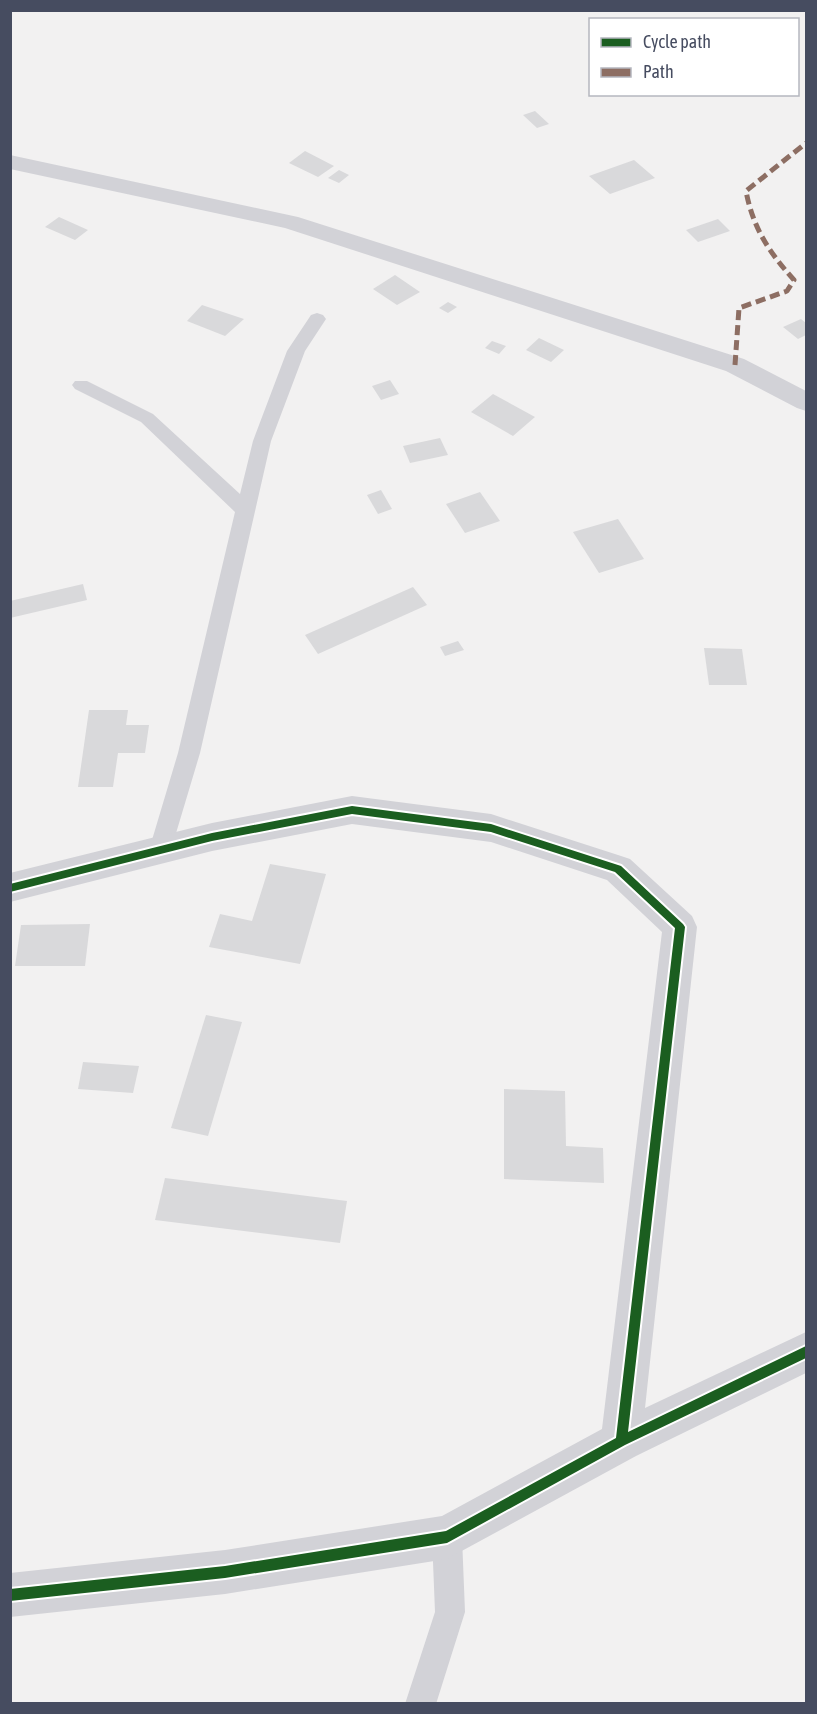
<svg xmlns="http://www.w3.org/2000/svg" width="817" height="1714" font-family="'Asap Condensed',sans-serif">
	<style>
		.building { fill: #d9d9db }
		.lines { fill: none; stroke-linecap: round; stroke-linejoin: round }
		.service { fill: #d2d2d7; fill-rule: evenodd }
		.minor { fill: #d2d2d7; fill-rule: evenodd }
		.quiet { stroke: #8d6e63; stroke-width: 5; stroke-dasharray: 10 5; stroke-linecap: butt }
		.cycleway-casing { stroke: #fff; stroke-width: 4 }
		.cycleway { fill: #1b5e20; fill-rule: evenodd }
	</style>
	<rect width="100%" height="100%" fill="#f2f1f1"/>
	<!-- building -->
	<g class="building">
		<polygon points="535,111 549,124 537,128 523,115"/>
		<polygon points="305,151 334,166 318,177 289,163"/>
		<polygon points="634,160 655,178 610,194 589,176"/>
		<polygon points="339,170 349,175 339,183 328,178"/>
		<polygon points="59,217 88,230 75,240 45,227"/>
		<polygon points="718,219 730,231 698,242 686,230"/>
		<polygon points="395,275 420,292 397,305 373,289"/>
		<polygon points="448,302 457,307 448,313 439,308"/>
		<polygon points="202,305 244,319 225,336 187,321"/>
		<polygon points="801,319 806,323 806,335 798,339 783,327"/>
		<polygon points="539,338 564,350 551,362 526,350"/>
		<polygon points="492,341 506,346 499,354 485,348"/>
		<polygon points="390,380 399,394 381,400 372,386"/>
		<polygon points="493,394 535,417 513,436 471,412"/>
		<polygon points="440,438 448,455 410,463 403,446"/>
		<polygon points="381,490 392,509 378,514 367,495"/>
		<polygon points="480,492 500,521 465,533 446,504"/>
		<polygon points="618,519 644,559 599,573 573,532"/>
		<polygon points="83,584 87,600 10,618 10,601"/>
		<polygon points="413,587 427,605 318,654 305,635"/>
		<polygon points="458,641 464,650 445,656 440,647"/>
		<polygon points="704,648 742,649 747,685 709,685"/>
		<polygon points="89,710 128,710 126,725 149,725 145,753 118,753 113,787 78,787"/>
		<polygon points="270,864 326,874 300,964 209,947 220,914 252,921"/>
		<polygon points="90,924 85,966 15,966 21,925"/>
		<polygon points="206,1015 242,1022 208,1136 171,1128"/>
		<polygon points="83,1062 139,1066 133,1093 78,1089"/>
		<polygon points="504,1089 565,1091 566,1146 603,1148 604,1183 504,1179"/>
		<polygon points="165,1178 347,1201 340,1243 155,1220"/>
	</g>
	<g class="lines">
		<!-- service -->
		<g class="service">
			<polygon points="317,313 323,315 326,319 305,351 271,441 200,753 171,850 168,857 160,860 152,857 149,850 178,753 235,512 141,422 75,389 72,385 75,381 87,381 153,414 240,494 253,441 287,351 311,315"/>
			<polygon points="447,1522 457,1527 462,1537 465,1612 436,1704 405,1704 435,1612 432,1537 437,1527"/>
		</g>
		<!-- minor -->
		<g class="minor">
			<polygon points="10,155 298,217 744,359 806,391 806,411 797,408 726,371 285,228 10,169"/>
			<polygon points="352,796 491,814 618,855 630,859 692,916 697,927 645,1408 806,1332 806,1373 636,1456 447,1559 225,1594 10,1617 10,1573 225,1550 442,1516 602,1429 662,932 607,880 491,842 352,824 212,851 10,902 10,873 212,823"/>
		</g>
		<!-- quiet -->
		<path class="quiet" d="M735,365L739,308L787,291L794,280C769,252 753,228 746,191L806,143"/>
		<!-- cycleway casing -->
		<g class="cycleway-casing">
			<polygon id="cycleway" points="352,806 491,824 618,865 621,866 683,924 685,927 628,1432 806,1346 806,1358 625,1445 447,1543 225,1578 10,1601 10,1589 225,1566 446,1531 616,1438 675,928 615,872 491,832 352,814 212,841 10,892 10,884 212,833"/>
		</g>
		<!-- cycleway -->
		<use href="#cycleway" class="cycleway"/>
	</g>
	<!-- border -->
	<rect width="817" height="1714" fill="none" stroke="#464c60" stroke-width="24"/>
	<!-- legend -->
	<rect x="589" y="18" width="210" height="78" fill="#ffffff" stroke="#b5b7bf" stroke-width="1.5"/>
	<rect x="601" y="38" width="30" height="9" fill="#1b5e20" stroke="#b5b7bf" stroke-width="1.5"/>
	<text x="643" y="48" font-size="18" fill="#464c60">Cycle path</text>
	<rect x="601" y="68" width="30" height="9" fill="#8d6e63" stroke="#b5b7bf" stroke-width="1.5"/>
	<text x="643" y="78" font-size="18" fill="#464c60">Path</text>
</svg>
